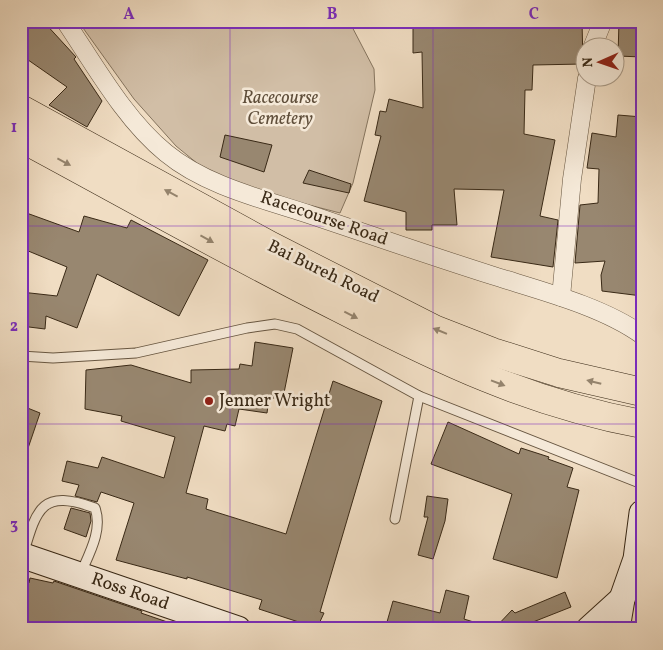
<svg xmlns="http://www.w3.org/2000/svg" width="663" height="650" font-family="Vollkorn,serif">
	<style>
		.green { fill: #d1bea6; stroke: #85745e }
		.building { fill: #988770; stroke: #392916 }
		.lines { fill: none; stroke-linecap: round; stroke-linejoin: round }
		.service-casing { stroke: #675641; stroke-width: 11 }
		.minor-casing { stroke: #675641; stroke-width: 19 }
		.secondary-casing { stroke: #392916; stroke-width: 27 }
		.trunk-casing { stroke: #392916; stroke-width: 29 }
		.service { stroke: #f5e9d8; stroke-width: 9 }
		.minor { stroke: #f5e9d8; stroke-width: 18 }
		.secondary { stroke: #f5e9d8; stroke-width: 25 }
		.trunk { stroke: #f0ddc3; stroke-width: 28 }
		.oneway { fill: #94836c }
		.grid { fill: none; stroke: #7b2cbf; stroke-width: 1; stroke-opacity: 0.55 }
		.poi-dot { fill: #8f2418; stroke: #f5e9d8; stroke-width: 2 }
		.labels { text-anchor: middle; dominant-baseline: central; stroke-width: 5; stroke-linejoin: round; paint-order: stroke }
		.park-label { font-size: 18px; font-style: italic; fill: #5f4e3a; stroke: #f5e9d8 }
		.street-label { font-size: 18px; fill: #392916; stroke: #f5e9d8 }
		.poi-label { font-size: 18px; fill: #392916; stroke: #f5e9d8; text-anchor: start }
		.neatline { fill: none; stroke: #7b2cbf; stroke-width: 2 }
		.grid-label { font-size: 16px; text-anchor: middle; font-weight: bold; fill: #7b2cbf }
	</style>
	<rect width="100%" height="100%" fill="#f0ddc3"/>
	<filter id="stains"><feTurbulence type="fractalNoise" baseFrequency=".004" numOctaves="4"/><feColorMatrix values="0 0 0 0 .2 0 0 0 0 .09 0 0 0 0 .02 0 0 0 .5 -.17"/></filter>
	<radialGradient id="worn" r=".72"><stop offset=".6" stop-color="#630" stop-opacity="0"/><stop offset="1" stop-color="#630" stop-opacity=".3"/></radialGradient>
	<!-- green -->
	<polygon class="green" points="78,21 349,21 374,69 375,90 353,183 340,213 220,182 176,146 134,99"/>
	<!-- building -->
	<g class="building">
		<polygon points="21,21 43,21 76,57 74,59 102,101 87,127 49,105 67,87 21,55"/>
		<polygon points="413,21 437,21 437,24 486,27 486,22 524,25 524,21 582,21 583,64 533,65 532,90 525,90 524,134 555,140 540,216 558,220 553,267 491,257 504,190 454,189 457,225 432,225 432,230 406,230 406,212 364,201 381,136 375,135 380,111 386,112 389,99 423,108 422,52 413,53"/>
		<polygon points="619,21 642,21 642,57 618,56"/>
		<polygon points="618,115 642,117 642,296 602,291 601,275 605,261 575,263 580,205 598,203 599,169 587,168 592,133 616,137"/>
		<polygon points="225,135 272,145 264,172 220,157"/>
		<polygon points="309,170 351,184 349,193 303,183"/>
		<polygon points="21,211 79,232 84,216 127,228 131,220 208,260 179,316 97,274 77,328 46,316 45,329 21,326 21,292 57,296 67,267 21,248"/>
		<polygon points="255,342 293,348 283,398 269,398 267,413 239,409 235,426 227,424 225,431 204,426 186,493 208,499 206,509 286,534 333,381 382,401 320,612 324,613 317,628 259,609 262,600 187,577 187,579 116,560 134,503 101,492 97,502 75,496 79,485 62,481 67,461 98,468 102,457 164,478 175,437 121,421 122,416 85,409 86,370 131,365 191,383 191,370 239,369 240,364 252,366"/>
		<polygon points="25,407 40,413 24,460 21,460 21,417"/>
		<polygon points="448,422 519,454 521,448 549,457 548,459 573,468 567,487 579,490 557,578 493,559 512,494 431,464"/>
		<polygon points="427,496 448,499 445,521 433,559 418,555 428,517 424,517"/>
		<polygon points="71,508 90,513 91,521 86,537 64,529"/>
		<polygon points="30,578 53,583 54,581 142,611 141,613 179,626 179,629 21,629 21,582 29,583"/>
		<polygon points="446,590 469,596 464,619 480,624 480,629 385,629 393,601 440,613"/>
		<polygon points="565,592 571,607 533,622 527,629 494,629 512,610 515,613"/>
	</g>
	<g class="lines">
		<!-- service casing -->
		<g class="service-casing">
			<g id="service">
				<polyline points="21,356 53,358 136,353 247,328 275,324 297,329 419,396 642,484"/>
				<polyline points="395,519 419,396"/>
				<path d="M23,555C37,507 42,489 95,508C103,530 89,554 80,575"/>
			</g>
		</g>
		<!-- minor casing -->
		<g class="minor-casing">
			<g id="minor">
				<path d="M65,21C94,64 125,120 166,153C206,186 263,199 311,215C371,235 431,256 491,275C538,290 602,306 642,335"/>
				<polyline points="592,48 603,21"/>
				<polyline points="561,297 572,179 587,78"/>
			</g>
		</g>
		<!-- secondary casing -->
		<g class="secondary-casing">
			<g id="secondary">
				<polyline points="21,555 238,629"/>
				<polyline points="589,629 622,599"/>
				<polyline points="617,629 622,599 636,559 642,513"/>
			</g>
		</g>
		<!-- trunk casing -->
		<g class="trunk-casing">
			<g id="trunk">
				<polyline points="21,109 271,246 434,329 493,352 559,373 642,392"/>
				<path d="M21,138C127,195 231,254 339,308C440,360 529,403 642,424"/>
			</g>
		</g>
		<!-- service -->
		<use href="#service" class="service"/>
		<!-- minor -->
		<use href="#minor" class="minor"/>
		<!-- secondary -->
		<use href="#secondary" class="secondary"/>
		<!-- trunk -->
		<use href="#trunk" class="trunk"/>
	</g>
	<!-- one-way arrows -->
	<defs><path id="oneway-solid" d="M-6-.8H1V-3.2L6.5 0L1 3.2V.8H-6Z" transform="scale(1.25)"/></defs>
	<g class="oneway">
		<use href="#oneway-solid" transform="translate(64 162) rotate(28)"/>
		<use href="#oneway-solid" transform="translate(171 193) rotate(-152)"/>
		<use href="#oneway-solid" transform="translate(207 239) rotate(29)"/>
		<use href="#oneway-solid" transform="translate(351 315) rotate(27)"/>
		<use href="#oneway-solid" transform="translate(440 331) rotate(-158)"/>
		<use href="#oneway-solid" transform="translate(594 382) rotate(-166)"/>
		<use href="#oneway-solid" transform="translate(498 383) rotate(21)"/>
	</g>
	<!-- grid -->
	<path class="grid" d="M230,21V629M433,21V629M21,226H642M21,424H642"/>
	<!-- markers -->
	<circle class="poi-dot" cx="209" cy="401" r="5"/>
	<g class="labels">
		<!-- park labels -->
		<g class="park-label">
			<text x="280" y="98">Racecourse<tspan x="280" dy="21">Cemetery</tspan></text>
		</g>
		<!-- street labels -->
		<g class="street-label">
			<text transform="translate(324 219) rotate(19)">Racecourse Road</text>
			<text transform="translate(323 272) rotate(26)">Bai Bureh Road</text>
			<text transform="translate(130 592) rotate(19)">Ross Road</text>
		</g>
		<!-- poi labels -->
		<g class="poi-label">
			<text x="219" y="401">Jenner Wright</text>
		</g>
	</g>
	<!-- margin -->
	<rect width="663" height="650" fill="none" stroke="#f0ddc3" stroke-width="55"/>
	<!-- north arrow -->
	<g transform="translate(600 62) rotate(268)"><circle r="24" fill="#f5e9d8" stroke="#aa9c8a"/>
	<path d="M0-4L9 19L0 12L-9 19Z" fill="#8f2418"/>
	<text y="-8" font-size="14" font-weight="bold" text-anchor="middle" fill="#392916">N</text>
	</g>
	<rect x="28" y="28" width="608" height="594" class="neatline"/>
	<g class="grid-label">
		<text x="129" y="19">A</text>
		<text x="332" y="19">B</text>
		<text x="534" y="19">C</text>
		<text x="14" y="132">1</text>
		<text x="14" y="331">2</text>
		<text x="14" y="529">3</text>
	</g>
	<rect width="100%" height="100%" filter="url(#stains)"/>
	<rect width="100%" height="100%" fill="url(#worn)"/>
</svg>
